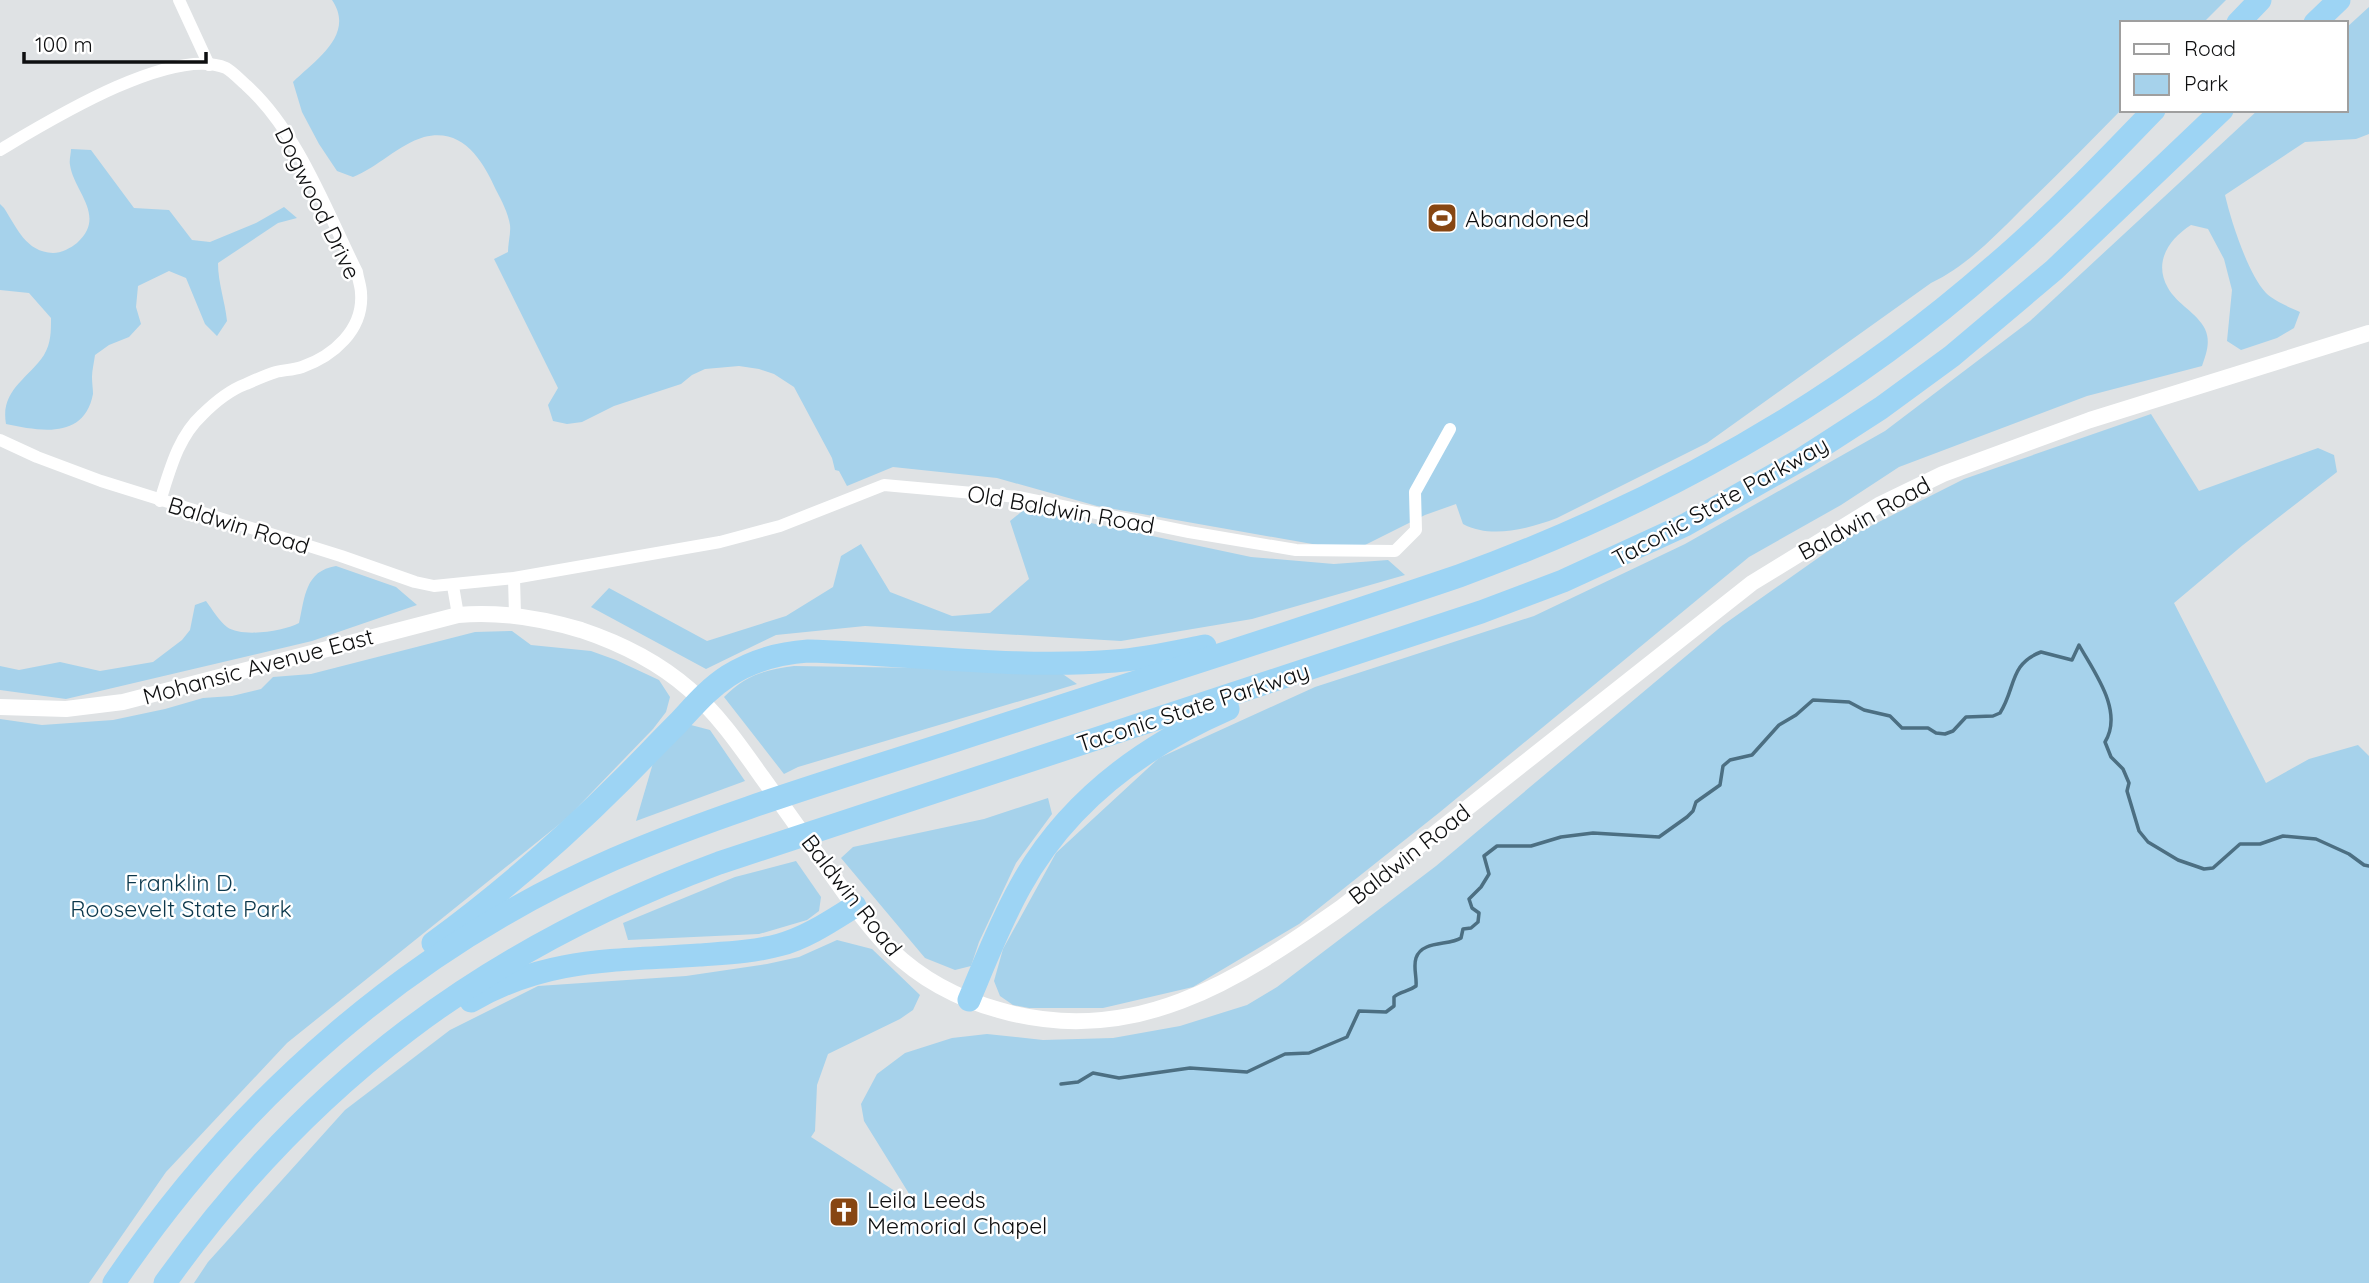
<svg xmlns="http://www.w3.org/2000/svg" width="2369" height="1283" font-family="Quicksand,sans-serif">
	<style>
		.green { fill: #a6d2eb }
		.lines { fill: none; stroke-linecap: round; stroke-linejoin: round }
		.stream { stroke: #4c6f82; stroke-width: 3.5 }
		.minor { stroke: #fff; stroke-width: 12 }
		.tertiary { stroke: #fff; stroke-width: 16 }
		.motorway { stroke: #9dd4f4; stroke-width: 23 }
		.labels { text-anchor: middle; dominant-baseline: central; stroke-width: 5; stroke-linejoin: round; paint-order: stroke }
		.street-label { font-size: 23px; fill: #0e0f10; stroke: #fff }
		.poi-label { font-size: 23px; fill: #0e0f10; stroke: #fff; text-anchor: start }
		.park-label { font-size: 23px; fill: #0c384c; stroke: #fff }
	</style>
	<rect width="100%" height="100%" fill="#dfe2e4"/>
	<!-- green -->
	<g class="green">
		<path d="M332,0H2226L2203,23H2122V109C2088,144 2054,178 2019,212C1993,238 1965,267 1931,283L1707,443L1557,518C1528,529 1491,539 1463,524L1456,504L1425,515L1363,546L1318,545L1097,506L997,478L893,467L847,486L839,471L835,470L832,458L794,387L774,374L759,369L739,366L705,369L692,375L681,384L614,406L582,422L567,424L553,421L548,405L558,388L494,259L508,252C508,243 511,233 510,225C508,213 502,201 496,190C483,161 463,127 424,137C398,145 378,167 353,177L337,171L319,144L302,112L293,82C314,61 356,35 332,0Z"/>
		<path d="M2369,7V134L2356,139L2305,142L2225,195C2231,221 2248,274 2266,293C2274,301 2289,307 2300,312L2294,328L2277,338L2241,350L2227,341L2232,290L2224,259L2208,229L2191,225C2169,239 2153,262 2168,288C2177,304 2197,313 2205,329C2211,342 2206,354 2202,366L2087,396L1899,467L1841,505L1749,557L1440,812L1299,924L1193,987L1103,1008H1029L1013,1005L1000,996L994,981L1003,949L1056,853L1159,758L1315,687L1534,616L1685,544L1885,431L2030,321L2258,110H2346V28Z"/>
		<path d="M71,149L91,150L134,208L169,210L192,240L210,242L256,223L284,207L297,218L278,223L218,263C218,283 225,301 227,321L217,336L205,324L186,278L169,271L138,286L136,307L141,324L129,337L109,345L95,355C94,363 92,370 92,377C92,383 93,389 93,394C84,440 40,431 6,424C0,390 28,379 44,355C51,343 51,332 51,318L29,293L0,290V204L4,208C17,228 26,252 53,253C61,253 71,248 77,243C107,216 74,192 70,165C69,160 71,154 71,149Z"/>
		<polygon points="2151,414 2199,491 2318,448 2334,455 2337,472 2243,545 2174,603 2266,783 2309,759 2358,745 2369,756 2369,1283 194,1283 208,1262 345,1110 450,1030 538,986 686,976 767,964 799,957 837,940 872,949 920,995 913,1010 900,1019 828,1054 817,1085 815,1131 811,1137 912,1202 908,1192 864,1121 861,1104 877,1074 905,1053 952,1038 987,1034 1043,1040 1113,1038 1180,1026 1247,1005 1277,987 1436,866 1723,625 1845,539 1964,479"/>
		<polygon points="1025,509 1251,557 1334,564 1388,560 1405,575 1252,619 1121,641 865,626 776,635 706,669 591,607 609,588 707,641 786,616 833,587 841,556 861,544 890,592 952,616 990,613 1029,579 1010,521"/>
		<path d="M336,566L396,587L417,605L312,641L66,699L0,690V666L19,670L60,662L100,671L153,662L182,640L190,630L195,605L206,601C212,609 219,621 227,627C242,638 285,631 299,623C305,597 305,571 336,566Z"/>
		<polygon points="512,631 531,645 591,651 616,660 659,680 670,697 666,712 653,729 567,818 287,1043 166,1172 89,1283 0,1283 0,719 42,725 113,720 165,709 203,698 232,696 261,689 273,677 311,674 475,632"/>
		<path d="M794,666L1057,670L1077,684L798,767L784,774L724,697C746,675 764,670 794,666Z"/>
		<polygon points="691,725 710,730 745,781 636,821 653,763"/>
		<polygon points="1048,798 1052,814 1016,863 979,942 971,966 955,970 925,958 841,858 853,847 984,819"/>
		<polygon points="796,861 821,897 819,911 807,920 759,934 628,940 623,923 735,877"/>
	</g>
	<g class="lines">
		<!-- stream -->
		<path class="stream" d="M1061,1084L1078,1082L1093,1073L1119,1078L1190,1068L1247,1072L1285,1054L1309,1053L1347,1037L1359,1011L1386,1012L1394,1006V997C1401,991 1408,992 1416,986C1417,977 1413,967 1416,958C1422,940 1449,946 1461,938L1463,929L1471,928L1478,922L1479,913L1472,908L1469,899L1481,887L1489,874L1484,856L1497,846H1531L1561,837L1593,833L1659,837L1687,817L1693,811L1696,802L1720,785L1723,766L1730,760L1752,755L1779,725L1796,715L1813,700L1849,702L1864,710L1890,716L1902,728H1928L1936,733L1945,734L1953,731L1966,717L1993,716L2000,713C2016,688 2009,664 2041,652L2072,660L2079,645C2094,672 2124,711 2105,742L2111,757L2123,769L2129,783L2127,791L2139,831L2148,842L2178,860L2204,869L2213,868L2240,844H2260L2283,836L2316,839L2349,854L2364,865L2369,866"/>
		<!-- minor -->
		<g class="minor">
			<polyline points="179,0 209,65"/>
			<path d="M0,150C47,122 171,45 226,68C233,72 240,80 246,85C298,132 326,210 357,272C358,279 361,287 361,293C364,330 333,356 302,367C293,370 284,370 276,372C266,375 255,380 246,384C230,390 214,403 202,415C178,437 170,470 160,501"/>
			<polyline points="0,440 37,457 101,481 341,556 415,582 434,586 514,578 720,542 780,526 884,485 1018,497 1189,532 1296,550 1395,551 1416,530 1415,492 1450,429"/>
			<polyline points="514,578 515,615"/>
			<polyline points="453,586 458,615"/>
		</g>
		<!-- tertiary -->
		<path class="tertiary" d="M0,707L66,709L123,702L458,615C500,611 541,618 581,630C620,643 658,662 689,689C718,714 740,746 762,777C787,812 812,847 837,882C854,906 871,930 891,950C921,979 959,999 999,1010C1133,1049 1237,981 1342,907L1752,583L1879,505L1943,474L2090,420L2369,333"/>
		<!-- motorway -->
		<g class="motorway">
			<polyline points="2238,23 2260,0"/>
			<polyline points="2315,23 2339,0"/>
			<path d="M433,943C500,894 563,839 622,780C641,761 659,742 678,723C694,706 708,689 728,676C753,660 779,653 808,651C910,654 1013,669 1115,661C1145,659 1175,652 1205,646"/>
			<path d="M969,1000C985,962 1000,923 1020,887C1066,803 1141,747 1228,709"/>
			<path d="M471,1001C547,957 615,961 699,955C726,953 753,952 779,945C806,938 831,921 855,906"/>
			<path d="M114,1283C238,1099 409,948 614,859C724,812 840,778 954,741C1122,686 1291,633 1459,576C1654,505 1838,403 1994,266C2051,217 2102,164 2154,110"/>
			<path d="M165,1283C309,1081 486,949 719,863L1481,612L1563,581L1685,525L1802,459L1881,408L1952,356L2054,270L2222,110"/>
		</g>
	</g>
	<!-- icons -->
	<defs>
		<g id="stadium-square" transform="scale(1.575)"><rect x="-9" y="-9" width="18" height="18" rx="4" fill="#874612" stroke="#fff"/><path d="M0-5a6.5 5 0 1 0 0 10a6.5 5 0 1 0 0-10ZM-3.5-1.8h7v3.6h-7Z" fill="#fff"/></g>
		<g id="church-square" transform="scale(1.575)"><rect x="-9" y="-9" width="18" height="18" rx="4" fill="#874612" stroke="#fff"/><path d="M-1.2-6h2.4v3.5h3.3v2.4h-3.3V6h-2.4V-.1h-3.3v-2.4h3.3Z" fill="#fff"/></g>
	</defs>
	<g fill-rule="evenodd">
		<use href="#stadium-square" x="1442" y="218"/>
		<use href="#church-square" x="844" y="1212"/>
	</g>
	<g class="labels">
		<!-- street labels -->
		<g class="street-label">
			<text transform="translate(318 203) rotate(64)">Dogwood Drive</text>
			<text transform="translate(1720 501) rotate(-29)">Taconic State Parkway</text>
			<text transform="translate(1061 509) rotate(10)">Old Baldwin Road</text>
			<text transform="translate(1864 518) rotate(-29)">Baldwin Road</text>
			<text transform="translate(239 525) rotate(17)">Baldwin Road</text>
			<text transform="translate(258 666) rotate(-15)">Mohansic Avenue East</text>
			<text transform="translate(1193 707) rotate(-18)">Taconic State Parkway</text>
			<text transform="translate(1409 854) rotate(-38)">Baldwin Road</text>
			<text transform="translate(852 895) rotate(52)">Baldwin Road</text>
		</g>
		<!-- poi labels -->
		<g class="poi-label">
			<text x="1465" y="218">Abandoned</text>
			<text x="867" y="1199">Leila Leeds<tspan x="867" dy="26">Memorial Chapel</tspan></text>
		</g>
		<!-- park labels -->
		<g class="park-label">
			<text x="181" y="882">Franklin D.<tspan x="181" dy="26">Roosevelt State Park</tspan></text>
		</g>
	</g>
	<!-- legend -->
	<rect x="2120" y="21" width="228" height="91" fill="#ffffff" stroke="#9f9f9f" stroke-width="2"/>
	<rect x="2134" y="44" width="35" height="10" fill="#ffffff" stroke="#9f9f9f" stroke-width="2"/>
	<text x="2184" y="56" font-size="21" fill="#0e0f10">Road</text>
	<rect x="2134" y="74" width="35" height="21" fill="#a6d2eb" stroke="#9f9f9f" stroke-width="2"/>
	<text x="2184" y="91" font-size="21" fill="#0e0f10">Park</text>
	<!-- scale -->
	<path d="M24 52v10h182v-10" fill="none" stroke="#0e0f10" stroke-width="3.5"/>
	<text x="35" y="52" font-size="21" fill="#0e0f10" stroke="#ffffff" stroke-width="5" paint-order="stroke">100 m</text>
</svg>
